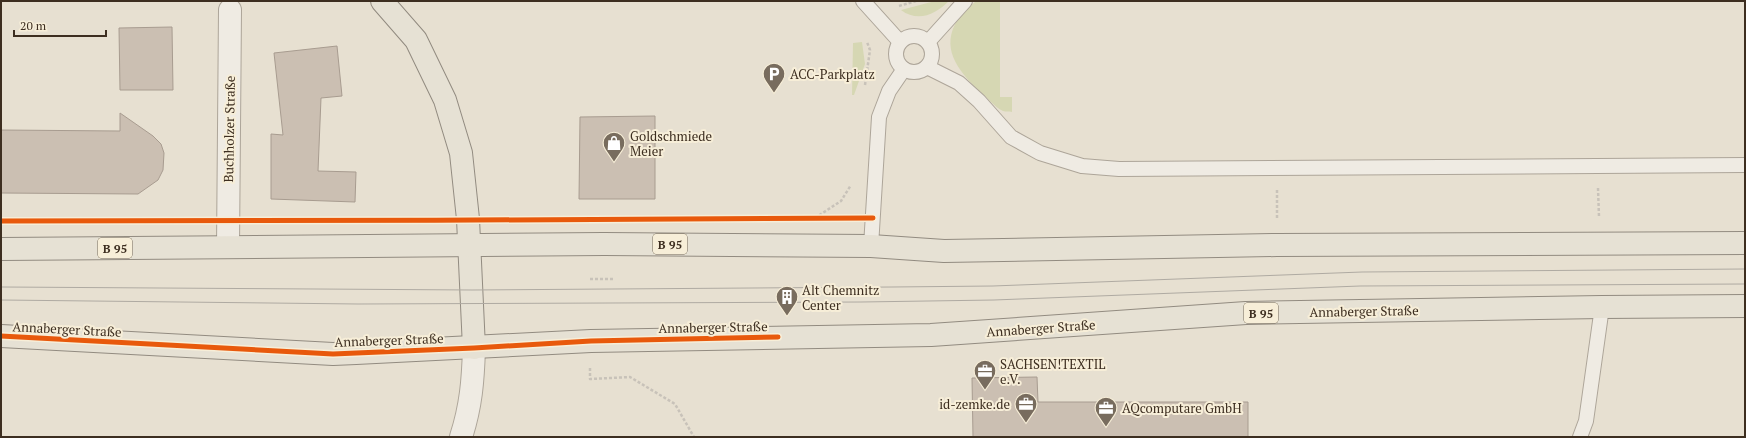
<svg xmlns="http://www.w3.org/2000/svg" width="1746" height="438" font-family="'PT Serif',serif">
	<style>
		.green { fill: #d6d7b3 }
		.building { fill: #cbbfb2; stroke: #a89c90 }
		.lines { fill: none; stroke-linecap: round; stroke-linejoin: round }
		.service-casing { stroke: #ada599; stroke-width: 16 }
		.minor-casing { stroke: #ada599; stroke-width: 24 }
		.primary-casing { stroke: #928b80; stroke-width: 24 }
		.path { stroke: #c8c2b9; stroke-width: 2.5; stroke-dasharray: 3 2; stroke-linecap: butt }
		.service { stroke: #efebe3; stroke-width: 14 }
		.minor { stroke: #efebe3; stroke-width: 22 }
		.primary { stroke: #e6e1d4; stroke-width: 22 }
		.tram { stroke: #afaaa2; stroke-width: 1 }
		.cycleway-casing { stroke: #f7eed8; stroke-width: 8 }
		.cycleway { stroke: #e8590c; stroke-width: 5 }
		.labels { text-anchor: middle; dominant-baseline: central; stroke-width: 4; stroke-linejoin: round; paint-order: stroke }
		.shield { fill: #f7eed8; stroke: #756857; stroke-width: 1 }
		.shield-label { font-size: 12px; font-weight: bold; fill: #3d2e20 }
		.poi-label { font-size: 13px; fill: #3d2e20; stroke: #f7eed8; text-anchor: start }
		.street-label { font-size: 13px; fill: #3d2e20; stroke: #f7eed8 }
	</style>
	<rect width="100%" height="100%" fill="#e7e0d1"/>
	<!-- green -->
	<g class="green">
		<path d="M935,1H949C936,14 918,23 901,10Z"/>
		<path d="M976,1H1000V97H1012V112C1009,111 1006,112 1003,111C994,107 985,95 977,89C957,69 940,47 958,19C963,12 970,7 976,1Z"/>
		<polygon points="862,42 865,64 854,95 852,95 853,43"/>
	</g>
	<!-- building -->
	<g class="building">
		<polygon points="172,27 173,90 120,90 119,28"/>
		<polygon points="337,46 342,96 321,98 318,171 356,172 355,202 271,199 271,134 283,135 274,53"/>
		<polygon points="120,113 153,136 161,144 164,153 163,170 158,180 138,194 1,193 1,130 120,131"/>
		<polygon points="655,116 655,199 579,199 580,117"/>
		<polygon points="1037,377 1038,402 1248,402 1248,437 973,437 972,378"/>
	</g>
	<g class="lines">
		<!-- service casing -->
		<g class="service-casing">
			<g id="service">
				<polyline points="863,1 900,42"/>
				<circle cx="914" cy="54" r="18"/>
				<polyline points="928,42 965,1"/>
				<polyline points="927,67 959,83 979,101 1011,137 1040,153 1082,166 1119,169 1745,165"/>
				<polyline points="871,246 879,117 889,91 904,69"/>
				<polyline points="1580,437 1586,421 1602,307"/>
			</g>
		</g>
		<!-- minor casing -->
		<g class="minor-casing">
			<g id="minor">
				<polyline points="228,247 230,10"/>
				<path d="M461,437C471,406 473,381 474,348"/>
			</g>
		</g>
		<!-- primary casing -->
		<g class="primary-casing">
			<g id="primary">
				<polyline points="382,1 416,40 445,100 461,153 468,219 474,348"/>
				<polyline points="1,249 604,244 871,246 944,251 1277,245 1745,243"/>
				<polyline points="1,336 333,354 356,353 591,341 931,335 1246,313 1602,307 1745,306"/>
			</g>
		</g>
		<!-- path -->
		<g class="path">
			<polyline points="899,6 916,1"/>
			<polyline points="865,85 870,50 867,42"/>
			<polyline points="1598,188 1599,217"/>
			<polyline points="1277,190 1277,219"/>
			<polyline points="815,218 841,201 851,185"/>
			<polyline points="590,279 615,279"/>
			<polyline points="590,368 590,379 630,377 675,404 694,437"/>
		</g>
		<!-- service -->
		<use href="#service" class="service"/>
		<!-- minor -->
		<use href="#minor" class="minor"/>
		<!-- primary -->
		<use href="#primary" class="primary"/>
		<!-- tram -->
		<g class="tram">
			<polyline points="1,287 472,290 892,287 993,286 1362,272 1745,269"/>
			<polyline points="1,300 358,304 861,302 994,300 1360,286 1745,284"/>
		</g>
		<!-- cycleway casing -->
		<g class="cycleway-casing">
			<g id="cycleway">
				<path d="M1,221C292,220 582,221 873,218"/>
				<polyline points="1,336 333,354 474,348 591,341 778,337"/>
			</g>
		</g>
		<!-- cycleway -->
		<use href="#cycleway" class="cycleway"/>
	</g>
	<!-- icons -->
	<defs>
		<g id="parking-pin" transform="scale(1.15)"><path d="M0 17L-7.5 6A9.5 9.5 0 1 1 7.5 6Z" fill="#786c5e" stroke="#f7eed8"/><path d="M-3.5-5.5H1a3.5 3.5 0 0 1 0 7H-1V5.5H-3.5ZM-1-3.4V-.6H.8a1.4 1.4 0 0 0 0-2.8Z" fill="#fff"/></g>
		<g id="shop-pin" transform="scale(1.15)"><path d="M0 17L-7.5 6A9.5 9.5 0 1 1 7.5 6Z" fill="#786c5e" stroke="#f7eed8"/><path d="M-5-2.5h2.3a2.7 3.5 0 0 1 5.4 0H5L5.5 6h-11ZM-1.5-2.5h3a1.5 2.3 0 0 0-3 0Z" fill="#fff"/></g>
		<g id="building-pin" transform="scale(1.15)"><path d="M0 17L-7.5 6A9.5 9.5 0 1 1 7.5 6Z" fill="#786c5e" stroke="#f7eed8"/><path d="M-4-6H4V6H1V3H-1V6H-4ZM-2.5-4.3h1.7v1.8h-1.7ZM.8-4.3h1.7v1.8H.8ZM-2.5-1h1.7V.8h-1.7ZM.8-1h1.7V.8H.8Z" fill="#fff"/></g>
		<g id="office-pin" transform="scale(1.15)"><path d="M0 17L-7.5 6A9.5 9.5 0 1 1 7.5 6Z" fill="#786c5e" stroke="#f7eed8"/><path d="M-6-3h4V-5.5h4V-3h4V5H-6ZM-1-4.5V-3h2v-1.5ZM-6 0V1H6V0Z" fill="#fff"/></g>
	</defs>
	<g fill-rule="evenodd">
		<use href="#parking-pin" x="774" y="74"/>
		<use href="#shop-pin" x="614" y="143"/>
		<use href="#building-pin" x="787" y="297"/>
		<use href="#office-pin" x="985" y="371"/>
		<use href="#office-pin" x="1026" y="404"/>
		<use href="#office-pin" x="1106" y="408"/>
	</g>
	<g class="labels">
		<!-- shield labels -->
		<g class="shield">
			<rect x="653" y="234" width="34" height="20" rx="3"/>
			<rect x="98" y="238" width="34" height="20" rx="3"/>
			<rect x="1244" y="303" width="34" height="20" rx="3"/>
		</g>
		<g class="shield-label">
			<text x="670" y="244">B 95</text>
			<text x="115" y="248">B 95</text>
			<text x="1261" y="313">B 95</text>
		</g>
		<!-- poi labels -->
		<g class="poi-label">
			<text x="790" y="74">ACC-Parkplatz</text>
			<text x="630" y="136">Goldschmiede<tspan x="630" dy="15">Meier</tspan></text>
			<text x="802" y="290">Alt Chemnitz<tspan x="802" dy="15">Center</tspan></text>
			<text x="1000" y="364">SACHSEN!TEXTIL<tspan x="1000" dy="15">e.V.</tspan></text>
			<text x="1010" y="404" text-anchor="end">id-zemke.de</text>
			<text x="1122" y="408">AQcomputare GmbH</text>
		</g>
		<!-- street labels -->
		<g class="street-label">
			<text transform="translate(229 129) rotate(-89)">Buchholzer Straße</text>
			<text transform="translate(1364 311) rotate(-1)">Annaberger Straße</text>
			<text transform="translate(713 327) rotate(-1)">Annaberger Straße</text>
			<text transform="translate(1041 328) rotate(-4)">Annaberger Straße</text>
			<text transform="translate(67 329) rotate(3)">Annaberger Straße</text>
			<text transform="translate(389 340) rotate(-2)">Annaberger Straße</text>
		</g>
	</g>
	<!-- border -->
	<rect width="1746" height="438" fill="none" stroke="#3d2e20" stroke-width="4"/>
	<!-- scale -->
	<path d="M14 30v6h92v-6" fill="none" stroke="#3d2e20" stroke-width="2"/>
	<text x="20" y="30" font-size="12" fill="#3d2e20" stroke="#f7eed8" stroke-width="3" paint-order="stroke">20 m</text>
</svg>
